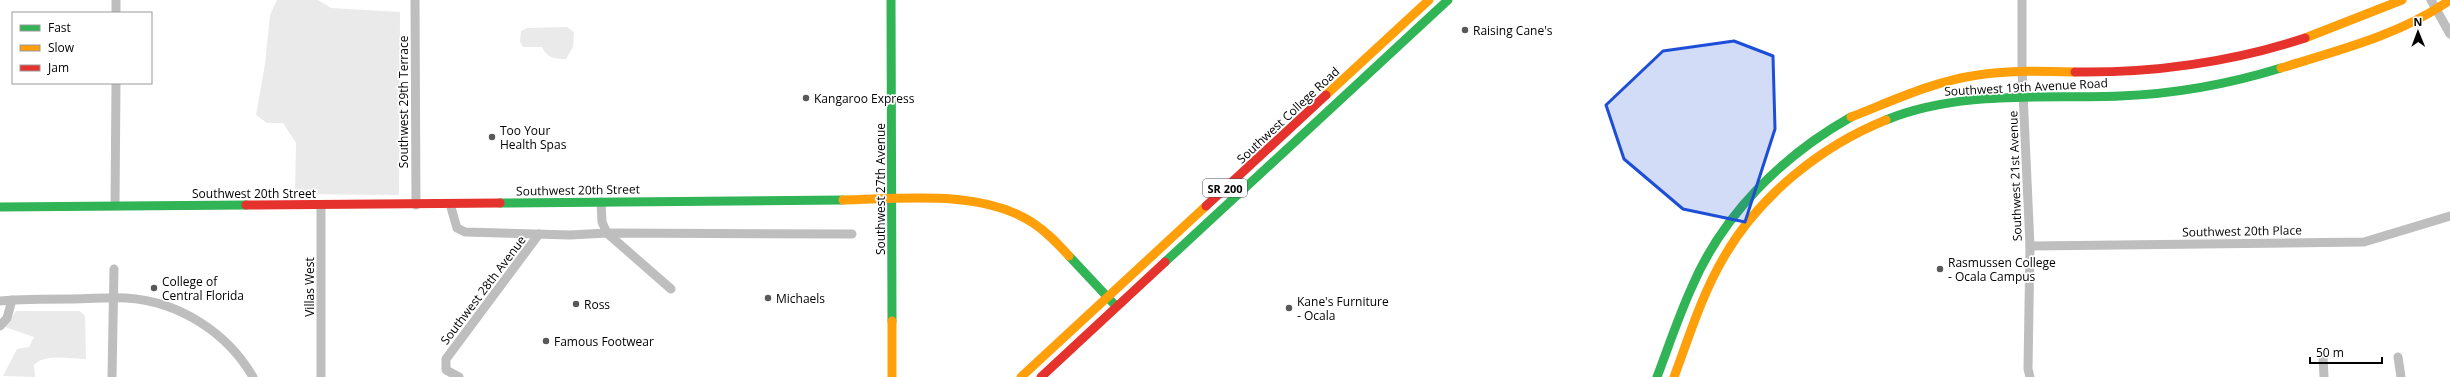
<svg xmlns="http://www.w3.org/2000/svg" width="2450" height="377" font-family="'Open Sans',sans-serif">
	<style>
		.green { fill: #eaeaea }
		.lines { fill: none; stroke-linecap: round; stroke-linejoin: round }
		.street { stroke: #bebebe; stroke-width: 9 }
		.fast { stroke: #30b455; stroke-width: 9 }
		.slow { stroke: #ff9f0a; stroke-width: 9 }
		.jam { stroke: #e5322d; stroke-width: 9 }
		.marked { fill: #1d4ed8; fill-opacity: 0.2; stroke: #1d4ed8; stroke-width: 3; stroke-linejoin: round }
		.poi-dot { fill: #595959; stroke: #fff; stroke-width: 1.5 }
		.labels { text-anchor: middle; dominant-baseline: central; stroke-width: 3.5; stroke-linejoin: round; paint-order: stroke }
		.shield { fill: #fff; stroke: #4c4c4c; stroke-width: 1 }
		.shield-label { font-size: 11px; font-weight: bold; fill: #000 }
		.poi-label { font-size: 12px; fill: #000; stroke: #fff; text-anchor: start }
		.street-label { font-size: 12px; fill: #000; stroke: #fff }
	</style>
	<rect width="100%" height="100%" fill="#fff"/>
	<!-- green -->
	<g class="green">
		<polygon points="277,0 318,0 331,8 400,12 399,195 295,194 296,143 283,123 267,123 256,115 265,64 270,15"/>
		<path d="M567,27L574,32L573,47L566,59C555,59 547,58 542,47H523L520,42L521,31L527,28Z"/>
		<path d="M16,311H80L85,316L86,359C71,359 45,353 34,365L35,377L3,376L17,349L29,347L34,337L5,327Z"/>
	</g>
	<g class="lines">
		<!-- street -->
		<g class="street">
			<polyline points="415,0 416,205"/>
			<polyline points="2022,0 2022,71 2030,246 2028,369 2030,377"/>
			<polyline points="2431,0 2450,34"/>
			<polyline points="116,13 116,0"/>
			<polyline points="601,202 602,222 607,233 671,289"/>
			<polyline points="450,204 457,228 465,232 570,235 607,233 852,234"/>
			<polyline points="115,205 116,83"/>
			<polyline points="321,205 321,377"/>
			<polyline points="2030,246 2364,242 2450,216"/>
			<path d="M0,301C24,299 49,299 73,299C91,299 108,297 126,298C178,301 227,332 253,377"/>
			<polyline points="0,326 7,318 12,300"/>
			<polyline points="2323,356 2324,377"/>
			<polyline points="2398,357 2401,377"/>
			<polyline points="112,377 114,269"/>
			<polyline points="459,377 446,370 446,359 539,234"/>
		</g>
		<!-- fast -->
		<g class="fast">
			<polyline points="891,0 892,321"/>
			<path d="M1886,120C1960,90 2041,99 2120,96C2175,94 2229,84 2281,68"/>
			<polyline points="500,203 843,200"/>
			<polyline points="0,207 246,205"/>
			<polyline points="1069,256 1114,304"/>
			<polyline points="1165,262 1448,0"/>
			<path d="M1657,377C1668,348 1678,318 1691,289C1722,215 1782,156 1851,117"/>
		</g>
		<!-- slow -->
		<g class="slow">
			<polyline points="2305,38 2402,0"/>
			<path d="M2281,68C2339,50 2400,35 2450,0"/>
			<polyline points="1326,95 1429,0"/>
			<path d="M1851,117C1892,101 1934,81 1978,75C2010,70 2043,71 2075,72"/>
			<path d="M843,200C902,199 982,189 1033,223C1047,232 1058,244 1069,256"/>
			<polyline points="892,321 892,377"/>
			<polyline points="1021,377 1206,206"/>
			<path d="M1674,377C1689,337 1702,294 1724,257C1759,196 1821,146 1886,120"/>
		</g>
		<!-- jam -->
		<g class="jam">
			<path d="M2075,72C2153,73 2232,62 2305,38"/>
			<polyline points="246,205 500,203"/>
			<polyline points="1206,206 1326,95"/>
			<polyline points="1041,377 1165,262"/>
		</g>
	</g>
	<!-- marked area -->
	<path class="marked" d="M1734,41L1773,56L1775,129L1745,222L1683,209L1624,159L1606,105L1663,51Z"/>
	<!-- markers -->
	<g class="poi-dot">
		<circle cx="1465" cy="30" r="4"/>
		<circle cx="806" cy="98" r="4"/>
		<circle cx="492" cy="137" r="4"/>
		<circle cx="1940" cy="269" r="4"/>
		<circle cx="154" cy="288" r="4"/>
		<circle cx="768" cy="298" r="4"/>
		<circle cx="576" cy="304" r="4"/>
		<circle cx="1289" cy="308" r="4"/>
		<circle cx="546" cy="341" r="4"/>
	</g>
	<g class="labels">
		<!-- shield labels -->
		<rect class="shield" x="1203" y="179" width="44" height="18" rx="3"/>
		<g class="shield-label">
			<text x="1225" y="188">SR 200</text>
		</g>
		<!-- poi labels -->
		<g class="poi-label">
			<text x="1473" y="30">Raising Cane's</text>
			<text x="814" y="98">Kangaroo Express</text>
			<text x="500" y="130">Too Your<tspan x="500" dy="14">Health Spas</tspan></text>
			<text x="1948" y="262">Rasmussen College<tspan x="1948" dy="14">- Ocala Campus</tspan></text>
			<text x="162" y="281">College of<tspan x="162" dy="14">Central Florida</tspan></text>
			<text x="776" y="298">Michaels</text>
			<text x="1297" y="301">Kane's Furniture<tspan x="1297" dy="14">- Ocala</tspan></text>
			<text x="584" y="304">Ross</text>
			<text x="554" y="341">Famous Footwear</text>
		</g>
		<!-- street labels -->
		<g class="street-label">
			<text transform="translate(2026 87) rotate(-3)">Southwest 19th Avenue Road</text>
			<text transform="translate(403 102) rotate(-90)">Southwest 29th Terrace</text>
			<text transform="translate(1288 115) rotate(-43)">Southwest College Road</text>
			<text transform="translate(2015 176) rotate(-92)">Southwest 21st Avenue</text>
			<text transform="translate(880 189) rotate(-90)">Southwest 27th Avenue</text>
			<text transform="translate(578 190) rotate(-1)">Southwest 20th Street</text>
			<text x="254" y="193">Southwest 20th Street</text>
			<text transform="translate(2242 231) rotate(-1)">Southwest 20th Place</text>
			<text transform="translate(309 287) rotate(-90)">Villas West</text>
			<text transform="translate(483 290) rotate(-53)">Southwest 28th Avenue</text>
		</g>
	</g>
	<!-- legend -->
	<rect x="12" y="12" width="140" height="72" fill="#ffffff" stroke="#999999"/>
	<rect x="20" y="25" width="20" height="6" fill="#30b455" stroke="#999999"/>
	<text x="48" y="32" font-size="12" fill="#000000">Fast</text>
	<rect x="20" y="45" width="20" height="6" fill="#ff9f0a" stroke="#999999"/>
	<text x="48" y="52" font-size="12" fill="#000000">Slow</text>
	<rect x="20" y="65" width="20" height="6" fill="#e5322d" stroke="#999999"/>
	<text x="48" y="72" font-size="12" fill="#000000">Jam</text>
	<!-- north arrow -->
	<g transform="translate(2418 32) rotate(359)" stroke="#ffffff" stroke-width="3" paint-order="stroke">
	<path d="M0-3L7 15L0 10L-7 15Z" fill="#000000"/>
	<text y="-6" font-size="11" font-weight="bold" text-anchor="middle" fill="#000000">N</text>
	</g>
	<!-- scale -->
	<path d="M2310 357v6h72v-6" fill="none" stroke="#000000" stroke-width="2"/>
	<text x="2316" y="357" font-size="12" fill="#000000" stroke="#ffffff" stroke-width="3" paint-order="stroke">50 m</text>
</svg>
